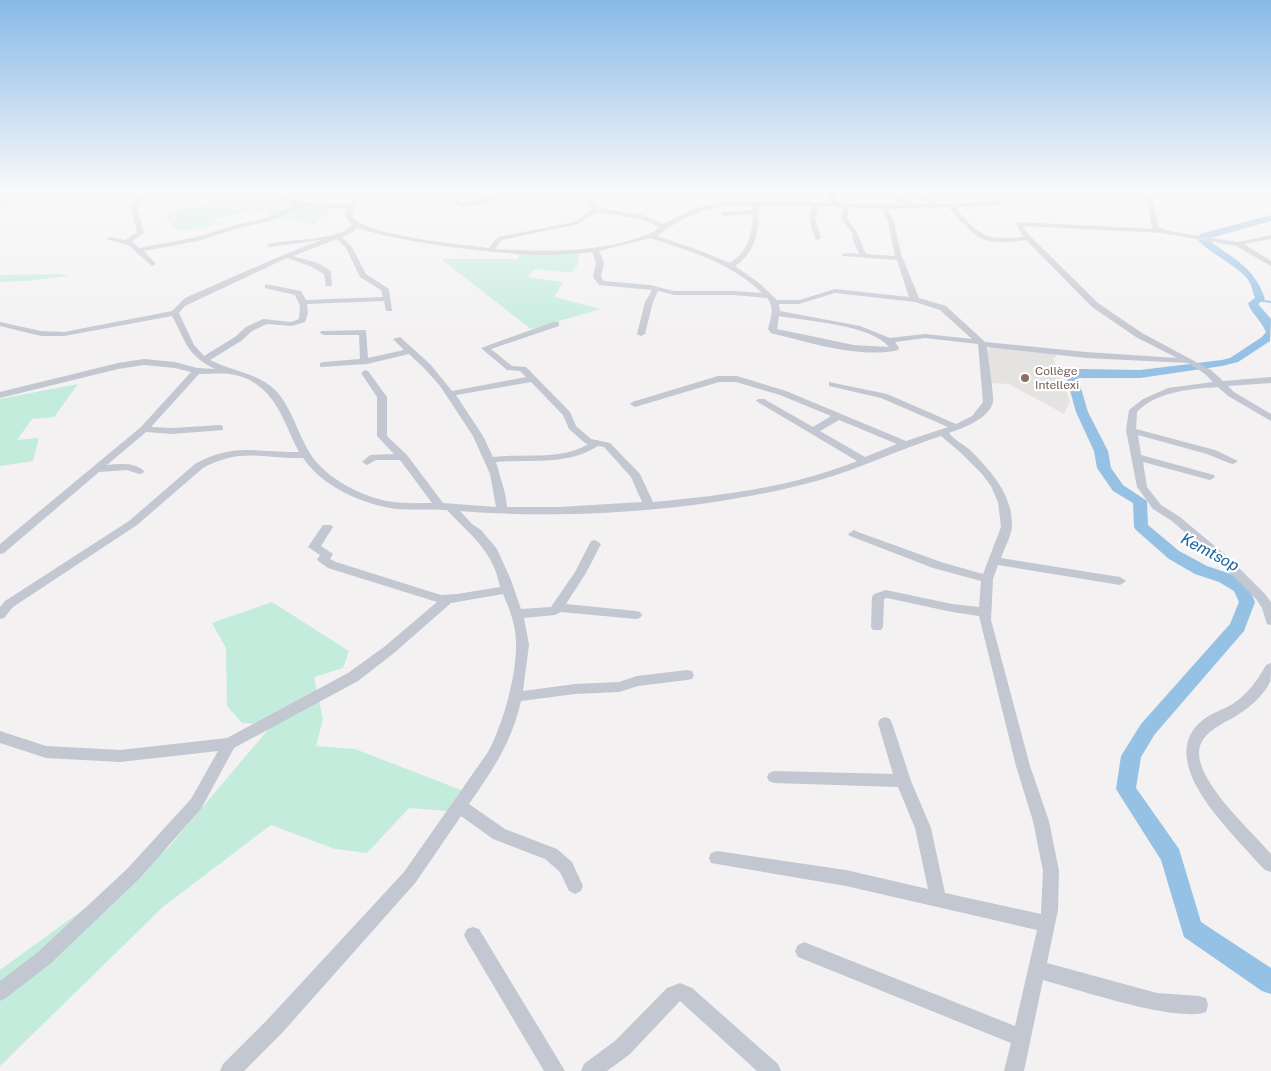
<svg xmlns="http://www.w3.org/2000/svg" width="1271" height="1071" font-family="'Public Sans',sans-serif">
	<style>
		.education { fill: #e4e3e2 }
		.green { fill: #c4ecdd }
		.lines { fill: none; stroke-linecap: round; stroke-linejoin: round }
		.stream { stroke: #95c1e5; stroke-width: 2 }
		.river { fill: #95c1e5; fill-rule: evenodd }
		.minor { fill: #c3c7d1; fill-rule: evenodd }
		.education-dot { fill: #8d6e63; stroke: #fff; stroke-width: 2 }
		.labels { text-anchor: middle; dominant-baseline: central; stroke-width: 4.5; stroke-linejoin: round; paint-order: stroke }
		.far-education-label { font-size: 12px; fill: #785e54; stroke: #fff; text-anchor: start }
		.water-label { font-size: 16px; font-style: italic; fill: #1964a1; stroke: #fff }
	</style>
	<rect width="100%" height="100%" fill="#f3f1f1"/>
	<!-- education -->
	<polygon class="education" points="989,347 1054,354 1057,356 1057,357 1053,358 1070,401 1064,414 1009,384 991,383 987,350 989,350"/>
	<!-- green -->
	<g class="green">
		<polygon points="0,190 41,190 20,196 21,199 0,209"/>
		<path d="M231,190C253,186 277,194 300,195L303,198L317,199L331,211L313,225L306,224L302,221L273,219L267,212L252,214L247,212L214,219L218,224L183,231L176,230L166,217L179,209L202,205Z"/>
		<polygon points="519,253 580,253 577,266 570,273 536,269 527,277 563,282 554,297 601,309 531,329 441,259 518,259"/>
		<polygon points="62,274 68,276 27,281 0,282 0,275"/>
		<polygon points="78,384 54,417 32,419 17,440 39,438 33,461 0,466 0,399"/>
		<polygon points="272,602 349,651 343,668 314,677 323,719 316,746 355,749 461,790 447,811 409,808 367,853 335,849 271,825 164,906 0,1066 0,970 168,848 272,725 242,723 227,706 226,648 212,623"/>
	</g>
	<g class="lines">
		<!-- stream -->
		<polyline class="stream" points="1258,300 1271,302"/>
		<!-- river -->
		<path class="river" d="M1271,215V221L1207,239C1233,259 1254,266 1265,299L1258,304L1271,319L1270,341L1238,362L1222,366L1140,378H1078L1088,412L1108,451L1111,468L1123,485L1147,501L1148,525L1179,551L1207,566L1231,574L1247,584L1255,602L1244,631L1155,734L1141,757L1136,788L1179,849L1201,922L1271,968V994L1262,991L1184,937L1161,860L1116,789L1121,756L1141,724L1230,624L1239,602L1234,591L1219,582L1195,574L1169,559L1136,530L1134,527L1133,503L1113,491L1097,468L1094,451L1076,412L1066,376L1068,374L1080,369L1140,370L1222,360L1230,358L1262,337L1266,332C1261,320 1251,313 1248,303L1255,298C1253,293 1252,287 1250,283C1242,267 1211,255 1198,240L1200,234Z"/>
		<!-- minor -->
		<g class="minor">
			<path d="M142,190H148L137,207L144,233L132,241L139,248L197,237L239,224L266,218L297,204L279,198L272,191L274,190H277C294,207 326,204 349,205L365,190L414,191L449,190L446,192L414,195L369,192L354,206L352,216C360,235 466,245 489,248L498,237L574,222L592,210L585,199L587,190H593L591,199L598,208L643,215L663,224L693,209L721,202L831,203L828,190H834L837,203L905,205L878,190H885L914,204H930L904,190H911L938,204L992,202L977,190H983L1000,203V205L955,207C979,235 984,241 1023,237L1016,224L1019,222L1152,229L1148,204L1144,198L1093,195L1069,196L1066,194L1069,192L1093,191L1142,194L1140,190H1146L1154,204L1158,227L1169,231L1238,242L1271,235V239L1244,244L1271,261V266L1236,246L1162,233L1023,226L1026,232L1098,303L1142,333L1211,370L1223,381L1271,377V383L1228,386L1234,392L1271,414V421L1228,396L1218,387C1191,389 1157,391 1137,412L1136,429L1215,450L1238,461L1233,464L1229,463L1207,454L1138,435L1141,455L1214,475L1215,477L1210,480L1143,462L1147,487L1161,505L1180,517L1229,558L1264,593L1271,602V625L1267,624L1262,608L1256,599L1221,564L1172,521L1153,509L1137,487L1126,430L1129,410L1143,399L1168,388L1213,382L1205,374L1188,363L1086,358L987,347C988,358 994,394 993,402C989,419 963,428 949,433C954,440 963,444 970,450C991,471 1012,494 1012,525C1012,535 1004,549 1001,558L1120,577L1126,581L1120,585L998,565L993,579L991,620L1030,766L1049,821L1059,871L1058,910L1047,963L1157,993L1199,996L1206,998L1208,1005L1206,1012C1177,1023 1076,989 1043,980L1024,1071H1004L1011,1043L798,957L795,951L798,945L804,942L1015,1026L1037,930L846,886L711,863L709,858L711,853L717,851L846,870L928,889L915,828L898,787L774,783L769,781L767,777L769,773L774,771L893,774L878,723L880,719L885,717L890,719L892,723L911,781L931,828L945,893L1041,914L1043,871L1033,821L1016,766L979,616L952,612L887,598L884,599L883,627L881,630H873L871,627L872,597L874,594L886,590L952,604L979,607L981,581L933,568L850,536L848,534L854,530L858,532L941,562L983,574L1001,527L998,502L991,486L982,474L960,452L941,436C900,449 861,468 820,480C708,511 574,520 460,511L472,524L481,530L497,549L511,580L521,609L551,607L575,572L591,541L595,540L601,544L586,573L566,604L636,611L640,612L642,615L640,618L636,619L561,612L555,615L524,618L529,645L523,691L575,684L619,682L637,676L687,670L692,671L694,675L692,679L687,680L638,686L619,692L575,694L521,701C511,744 493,769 469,804L505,829L557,849L572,862L583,886L581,891L575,894L569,891L560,872L545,859L493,839L461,816L416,882L282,1033L244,1071H220L223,1064L268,1019L404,872L488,752C503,724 517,675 516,643C516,627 510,609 503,594L451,603L394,653L358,681L234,748L201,809L139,879L50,964L6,998L0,1001V981L38,952L127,869L191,799L218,751L120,762L46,758L0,743V731L46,746L120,750L227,738L348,673L384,647L437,602L328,568L317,560L320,555L308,547L323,525H331L333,527L321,546L333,554L330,559L336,562L441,595L457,594L500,587C493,550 470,535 447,510C430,509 413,510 396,509C362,504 323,487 303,458C262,459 242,447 203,468L137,525L13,607L4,618L0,619V607L5,601L129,521L195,464C235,442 257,453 299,452C282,419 274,381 230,374C221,373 209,374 199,374L151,427L172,428L220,425L223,426V430L172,434L146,432L107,465C120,464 134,462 144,471L143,473L139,474L127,470L99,472L4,553L0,554V544L141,427L191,372L175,368L144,365L118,369L0,398V392L118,363L144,359L175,362L197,368L215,369C186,355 186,341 172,316L64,336H41L0,326V322L41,331L64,332L172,311L185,298L276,258L321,240L270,247L267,245L268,244C288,239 339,241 352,225L345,216L347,209L303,206L270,221L242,227L198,241L144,251L156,264L152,266L128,245L106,239L109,237L125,240L137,232L131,207ZM721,206H753V210L724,212L721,214L724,216L753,214C752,236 748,251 730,263L701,251L657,236C679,220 694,212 721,206ZM759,206H813C806,218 811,226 815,238L818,240L821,238L815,217L819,206L843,207L841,219L852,232L853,240L859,254L845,253L842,255L843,256L897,260L909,297L835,289L799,300H777L759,283L735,266C757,251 759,231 759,206ZM849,207L882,209L888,221L895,256L866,254C859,239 859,232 847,219ZM948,207C978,239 979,246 1026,240L1092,307L1136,337L1177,358L1086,352L985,342L946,306L919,298L901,254L894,221L888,209ZM597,212L641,219L659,227C652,234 644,236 635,239C589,253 543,252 495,249L502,240L578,224ZM357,228C390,238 418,242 451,247C498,253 545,258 592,252L596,263L593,277L599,285L652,290L645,302L637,334L641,336L645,334L653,302L658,291L674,295H734L767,298C775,307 771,318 768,329L771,333C808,342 860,359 898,350L899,348L895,342L925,338L978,344L983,402L972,416L956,424L887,394L829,382V386L881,398L948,427L906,441L786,391L737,376H718L632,402L630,404L635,407L719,382H736L780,395L831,416L813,427L764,399H758L756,401L857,461C793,487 721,496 653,502L640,474L610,443L591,439L576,426L570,412L526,367L512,366L491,349L559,326V322H553L481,348L507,370L520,371L526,377L452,391L430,364L400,337L393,339L404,350L368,358L366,330L321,331L320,333L324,335H359L360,359L323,362L320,363V367L367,364L409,354L424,368L440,386L473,436L490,474L496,507L443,503L407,455L387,436V397L368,371L365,370L361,373L377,397V436L394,454L370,455L362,462L367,465L376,460H400L432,503C417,503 402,504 387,501C358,495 322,476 308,450C297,431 291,406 275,390C258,373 231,371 210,360L241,341L252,331L267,324L292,326L305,322L308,313L307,304L384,301L386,311H392L389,289L366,274L352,247L342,237L353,232ZM650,238C690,251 731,263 762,293L734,291H674L650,285L604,281L601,277L604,263L599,251ZM337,239L346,248L360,277L381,290L383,297L306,300L301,291L265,284V288L295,295L300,306L299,319L291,322L263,319L246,327L235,337L204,356L194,345L179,313L185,306L287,258L312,267L324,274L326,286H332L331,271L318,263L293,256ZM835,293L915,302L940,310L972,339L925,334L890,338L860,326L780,311L779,304H799ZM779,316C806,321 872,325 889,347L854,345L777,329ZM531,382L563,415L569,429L585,443L588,444C561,461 524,453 493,457L483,436L456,395ZM839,420L897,444L865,457L820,431ZM598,446L604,447L631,477L642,502L559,507H507L505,493L496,462C530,459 567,466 598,446Z"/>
			<path d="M501,190H508C495,200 474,208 458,206L449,194L454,193L462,203C476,202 489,197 501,190Z"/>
			<polygon points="1237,190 1246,190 1271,195 1271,199"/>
			<path d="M1271,663C1271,669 1271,677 1270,682C1265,693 1254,703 1245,710C1220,728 1185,734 1205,774C1219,802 1250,830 1271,854V872L1265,870L1260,865C1232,832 1151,760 1204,719C1212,713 1222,710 1231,705C1247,695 1258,680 1266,665Z"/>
			<polygon points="473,927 479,929 565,1071 544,1071 467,941 464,935 467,929"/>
			<polygon points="680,983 692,988 778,1064 781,1071 757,1071 680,1001 630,1054 607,1071 581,1071 584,1064 616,1040 667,988"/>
		</g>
	</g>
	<!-- sky -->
	<linearGradient id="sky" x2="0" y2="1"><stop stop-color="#87b9e7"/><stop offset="0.56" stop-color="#faf9f9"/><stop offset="1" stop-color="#faf9f9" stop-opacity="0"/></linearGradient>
	<rect width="1271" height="340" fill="url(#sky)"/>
	<!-- markers -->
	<circle class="education-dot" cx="1025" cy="378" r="5"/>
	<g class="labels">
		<!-- far-education labels -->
		<g class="far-education-label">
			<text x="1035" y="371">Collège<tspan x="1035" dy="14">Intellexi</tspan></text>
		</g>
		<!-- water labels -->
		<g class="water-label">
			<text transform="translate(1210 552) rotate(28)">Kemtsop</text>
		</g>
	</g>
</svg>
